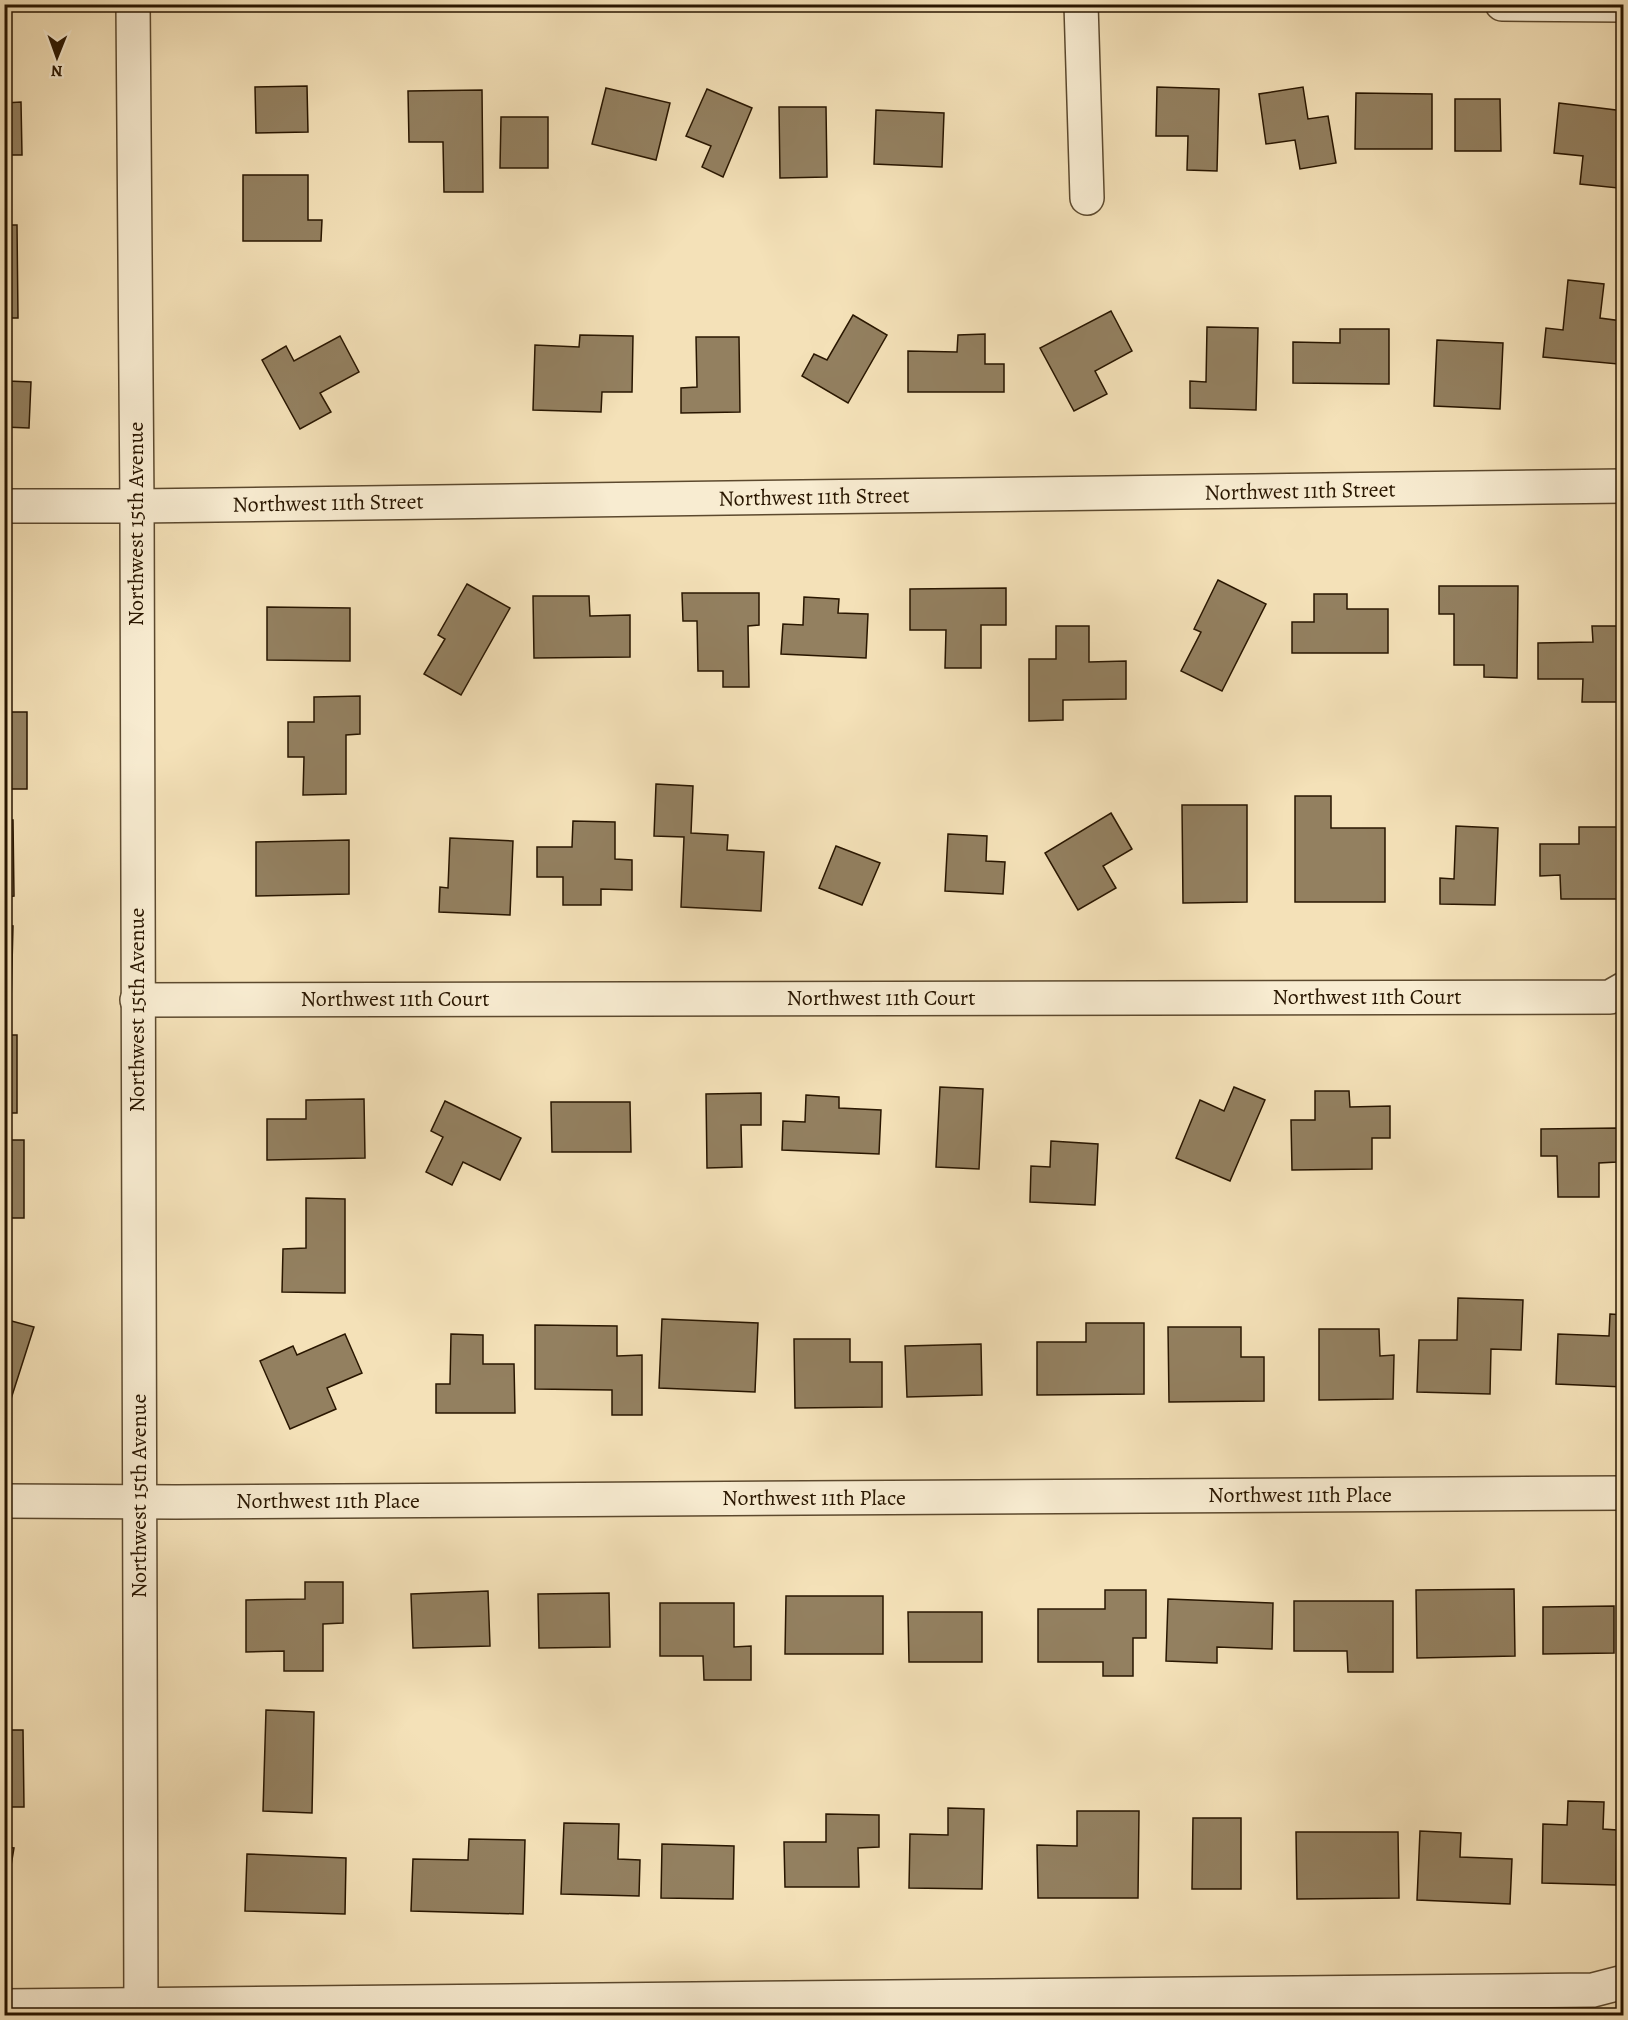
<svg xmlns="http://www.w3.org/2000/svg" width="1628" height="2020" font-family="Alegreya,serif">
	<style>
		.building { fill: #938060; stroke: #291600; stroke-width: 1.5 }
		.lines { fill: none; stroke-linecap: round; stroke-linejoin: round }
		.minor-casing { stroke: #5c492e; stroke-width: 36 }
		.minor { stroke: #f8ecd1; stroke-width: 33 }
		.labels { text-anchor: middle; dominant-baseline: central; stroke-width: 6; stroke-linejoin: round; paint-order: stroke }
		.street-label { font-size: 22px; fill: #291600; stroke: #f8ecd1 }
	</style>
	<rect width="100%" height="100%" fill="#f4e1b8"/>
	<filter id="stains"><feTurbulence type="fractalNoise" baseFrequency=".00333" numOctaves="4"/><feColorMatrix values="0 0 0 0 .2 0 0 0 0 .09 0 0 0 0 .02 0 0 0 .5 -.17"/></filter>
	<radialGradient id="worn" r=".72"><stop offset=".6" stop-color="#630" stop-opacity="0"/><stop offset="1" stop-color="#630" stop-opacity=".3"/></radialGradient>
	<!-- building -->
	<g class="building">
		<polygon points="307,86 308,132 256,133 255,87"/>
		<polygon points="1157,87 1219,89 1217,171 1187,170 1188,136 1156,136"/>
		<polygon points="1303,87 1308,119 1328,116 1336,163 1300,169 1295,140 1266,144 1259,94"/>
		<polygon points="606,88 670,103 656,160 592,144"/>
		<polygon points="707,89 752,108 723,177 702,167 711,146 686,136"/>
		<polygon points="482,90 483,192 444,192 443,142 409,142 408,91"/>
		<polygon points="1356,93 1432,94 1432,149 1355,149"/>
		<polygon points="1455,99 1500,99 1501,151 1455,151"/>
		<polygon points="21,102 22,155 4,155 4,103"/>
		<polygon points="1559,103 1624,111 1624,138 1618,188 1580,184 1583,156 1554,153"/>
		<polygon points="779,107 826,107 827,177 780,178"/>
		<polygon points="876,110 944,113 942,167 874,164"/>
		<polygon points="501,117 548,117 548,168 500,168"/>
		<polygon points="243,175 308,175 308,220 322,220 321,241 243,241"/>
		<polygon points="4,225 17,225 18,318 4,318"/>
		<polygon points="1568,280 1604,284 1600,318 1622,321 1618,364 1543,357 1546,328 1563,330"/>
		<polygon points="1111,311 1132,351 1095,371 1107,394 1074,411 1040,348"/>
		<polygon points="853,315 887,335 848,403 802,376 814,354 827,360"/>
		<polygon points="1207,327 1258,328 1256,410 1190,408 1190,381 1206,382"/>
		<polygon points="1340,329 1389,329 1389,384 1293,383 1293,342 1340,343"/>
		<polygon points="985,334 985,364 1004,364 1004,392 908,392 908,351 957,352 958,335"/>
		<polygon points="580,335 633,336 632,392 602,392 601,412 533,410 535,345 579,347"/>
		<polygon points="340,336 359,372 320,393 331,412 300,429 262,360 286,346 294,361"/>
		<polygon points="696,337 739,337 740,412 681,413 681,388 697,387"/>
		<polygon points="1437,340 1503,343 1500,409 1434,406"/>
		<polygon points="4,349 10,349 8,381 31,382 29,428 4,427"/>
		<polygon points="1218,580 1266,604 1222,691 1181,671 1201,632 1194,629"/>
		<polygon points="467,584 510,608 461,695 424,674 445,639 438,635"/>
		<polygon points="1439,586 1518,586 1517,678 1484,677 1484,665 1454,665 1454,614 1439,614"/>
		<polygon points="1006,588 1006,625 981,625 981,668 945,668 946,630 910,630 910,589"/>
		<polygon points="682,593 759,593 759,625 748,626 749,687 723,687 723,671 698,671 697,621 683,621"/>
		<polygon points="1314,594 1347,594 1347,609 1388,609 1388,653 1292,653 1292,622 1314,622"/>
		<polygon points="533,596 589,596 590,616 630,615 630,657 534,658"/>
		<polygon points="804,597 839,599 838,613 868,614 866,658 781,654 783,624 803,625"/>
		<polygon points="4,598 7,598 8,675 4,675"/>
		<polygon points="267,607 350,608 350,661 267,660"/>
		<polygon points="1056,626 1089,626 1089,662 1126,661 1126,699 1063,700 1063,720 1029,721 1029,659 1056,659"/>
		<polygon points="1592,626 1618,626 1618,702 1582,702 1583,679 1538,679 1538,643 1593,642"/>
		<polygon points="360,696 360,734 346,735 346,794 303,795 304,757 288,757 288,722 314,722 314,697"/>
		<rect x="4" y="712" width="23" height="77"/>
		<polygon points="656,784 693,786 691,833 728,835 727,850 764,852 761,911 681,907 684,837 654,836"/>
		<polygon points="1295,796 1331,796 1331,828 1385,828 1385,902 1295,902"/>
		<polygon points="1182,805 1247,805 1247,902 1183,903"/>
		<polygon points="1111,813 1132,849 1103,866 1116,888 1078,910 1045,853"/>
		<polygon points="4,820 13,820 14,896 4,897"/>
		<polygon points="573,821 615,822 615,859 632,860 632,890 601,889 601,905 563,905 563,877 537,877 537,847 572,847"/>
		<polygon points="1456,826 1498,828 1495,905 1440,904 1440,878 1454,879"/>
		<polygon points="1579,827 1618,827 1619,864 1624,864 1624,899 1561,899 1560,875 1540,876 1540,844 1579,844"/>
		<polygon points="948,834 987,836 986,861 1005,862 1003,894 945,891"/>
		<polygon points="450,838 513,841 510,915 439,912 440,887 448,888"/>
		<polygon points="349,840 349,894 256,896 256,842"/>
		<polygon points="836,846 880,863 862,905 819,888"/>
		<polygon points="4,925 13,926 11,1004 4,1004"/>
		<rect x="4" y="1035" width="13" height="78"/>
		<polygon points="940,1087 983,1089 979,1169 936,1167"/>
		<polygon points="1234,1087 1265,1100 1230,1181 1176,1158 1200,1100 1224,1111"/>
		<polygon points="1315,1091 1349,1091 1350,1107 1390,1106 1390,1138 1372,1138 1372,1169 1292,1170 1291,1120 1315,1120"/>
		<polygon points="761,1093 761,1125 741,1125 742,1167 707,1168 706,1094"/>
		<polygon points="806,1095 839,1097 839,1108 881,1110 879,1154 782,1150 783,1121 805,1122"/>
		<polygon points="364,1099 365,1158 267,1160 267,1119 306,1119 306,1100"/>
		<polygon points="445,1101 521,1138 500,1180 463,1162 452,1185 426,1172 443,1137 431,1131"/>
		<polygon points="551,1102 630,1102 631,1152 552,1152"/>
		<polygon points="1617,1128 1617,1162 1599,1163 1599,1197 1558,1197 1557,1156 1541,1156 1541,1129"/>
		<rect x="4" y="1140" width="20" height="78"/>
		<polygon points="1051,1141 1098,1144 1095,1205 1030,1202 1031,1166 1050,1167"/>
		<polygon points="306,1198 345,1199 345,1293 282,1292 283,1249 306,1248"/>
		<polygon points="1458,1298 1523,1300 1521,1350 1491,1349 1490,1394 1417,1392 1419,1340 1457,1340"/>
		<polygon points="1610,1314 1624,1315 1624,1387 1556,1384 1558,1334 1609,1336"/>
		<polygon points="4,1319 34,1327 10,1402 4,1400"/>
		<polygon points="662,1319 758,1323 755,1392 659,1388"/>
		<polygon points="1086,1323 1144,1323 1144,1394 1037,1395 1037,1342 1086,1342"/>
		<polygon points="535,1325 617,1326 617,1356 642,1355 642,1415 612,1415 612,1390 535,1389"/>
		<polygon points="1168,1327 1241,1327 1241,1357 1264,1357 1264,1401 1169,1402"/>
		<polygon points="1319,1329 1379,1329 1380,1356 1394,1355 1393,1399 1319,1400"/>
		<polygon points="345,1334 362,1373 327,1388 336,1409 290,1429 260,1361 293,1346 297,1355"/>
		<polygon points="451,1334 483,1335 483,1364 514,1364 515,1413 436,1413 436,1384 450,1384"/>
		<polygon points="794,1339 850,1339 850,1362 882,1362 882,1407 795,1408"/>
		<polygon points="981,1344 982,1395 907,1397 905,1346"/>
		<polygon points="305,1582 343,1582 343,1623 323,1624 323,1671 284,1671 284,1651 246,1652 246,1600 305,1599"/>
		<polygon points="1514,1589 1515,1656 1417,1658 1416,1590"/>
		<polygon points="1105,1590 1146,1590 1146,1638 1133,1638 1133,1676 1103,1676 1103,1662 1038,1662 1038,1609 1105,1609"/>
		<polygon points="488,1591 490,1646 413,1648 411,1594"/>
		<polygon points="609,1593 610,1647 539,1648 538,1594"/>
		<polygon points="786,1596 883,1596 883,1654 785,1654"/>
		<polygon points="1168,1599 1273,1603 1272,1649 1217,1647 1217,1663 1166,1661"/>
		<polygon points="1294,1601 1393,1601 1393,1672 1348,1672 1347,1651 1294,1651"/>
		<polygon points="660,1603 734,1603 734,1647 751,1646 751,1680 704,1680 703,1656 660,1656"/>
		<polygon points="1614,1606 1614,1653 1543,1654 1543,1607"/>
		<polygon points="908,1612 982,1612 982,1662 909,1662"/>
		<polygon points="4,1640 11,1660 4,1662"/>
		<polygon points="266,1710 314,1712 312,1813 263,1811"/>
		<polygon points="4,1730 23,1730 24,1807 4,1807"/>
		<polygon points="1568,1801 1604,1802 1603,1829 1617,1830 1616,1885 1542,1883 1543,1824 1567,1825"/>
		<polygon points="948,1808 984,1809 982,1889 909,1888 910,1834 948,1835"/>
		<polygon points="1077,1811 1139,1811 1138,1898 1038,1898 1037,1845 1077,1846"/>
		<polygon points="826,1814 879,1815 879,1847 858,1848 859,1887 785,1887 784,1842 826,1842"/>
		<polygon points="1193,1818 1241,1818 1241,1889 1192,1889"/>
		<polygon points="564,1823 619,1824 618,1859 640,1860 639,1896 561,1894"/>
		<polygon points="1420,1831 1461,1833 1460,1857 1512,1859 1510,1904 1417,1900"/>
		<polygon points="1296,1832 1398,1832 1399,1898 1297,1899"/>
		<polygon points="469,1839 525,1840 523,1914 411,1911 413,1859 468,1860"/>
		<polygon points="662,1844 734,1846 733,1899 661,1898"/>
		<polygon points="4,1847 14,1848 4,1907"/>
		<polygon points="247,1854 346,1858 345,1914 245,1911"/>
	</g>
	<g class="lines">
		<!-- minor casing -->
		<g class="minor-casing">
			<g id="minor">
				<polyline points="133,4 137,506 141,2016"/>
				<polyline points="1081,4 1087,198"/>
				<polyline points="1502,4 1624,5"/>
				<polyline points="4,506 137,506 1624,486"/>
				<polyline points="137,1000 1610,997 1624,989"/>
				<polyline points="4,1501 176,1502 1624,1493"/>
				<polyline points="4,2006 1593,1990 1624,1982"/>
			</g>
		</g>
		<!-- minor -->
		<use href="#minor" class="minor"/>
	</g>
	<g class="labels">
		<!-- street labels -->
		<g class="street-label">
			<text transform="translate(1300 491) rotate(-1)">Northwest 11th Street</text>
			<text transform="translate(814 497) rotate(-1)">Northwest 11th Street</text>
			<text transform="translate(328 503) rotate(-1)">Northwest 11th Street</text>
			<text transform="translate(136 524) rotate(-90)">Northwest 15th Avenue</text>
			<text x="1367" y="997">Northwest 11th Court</text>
			<text x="881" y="998">Northwest 11th Court</text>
			<text x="395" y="999">Northwest 11th Court</text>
			<text transform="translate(137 1010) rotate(-90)">Northwest 15th Avenue</text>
			<text x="1300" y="1495">Northwest 11th Place</text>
			<text transform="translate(139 1496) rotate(-90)">Northwest 15th Avenue</text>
			<text x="814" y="1498">Northwest 11th Place</text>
			<text x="328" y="1501">Northwest 11th Place</text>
		</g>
	</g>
	<!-- margin -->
	<rect width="1628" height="2020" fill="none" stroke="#f4e1b8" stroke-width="24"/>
	<rect x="6" y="6" width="1616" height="2008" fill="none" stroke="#291600" stroke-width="3"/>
	<rect x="12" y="12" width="1604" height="1996" fill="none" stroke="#291600" stroke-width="1.5"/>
	<!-- north arrow -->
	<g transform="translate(57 57) rotate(181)" stroke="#f8ecd1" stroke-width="4.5" paint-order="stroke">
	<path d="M0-4.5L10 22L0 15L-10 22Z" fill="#291600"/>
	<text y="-9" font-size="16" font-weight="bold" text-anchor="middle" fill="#291600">N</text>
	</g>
	<rect width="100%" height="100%" filter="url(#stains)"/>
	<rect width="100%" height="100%" fill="url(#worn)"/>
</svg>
